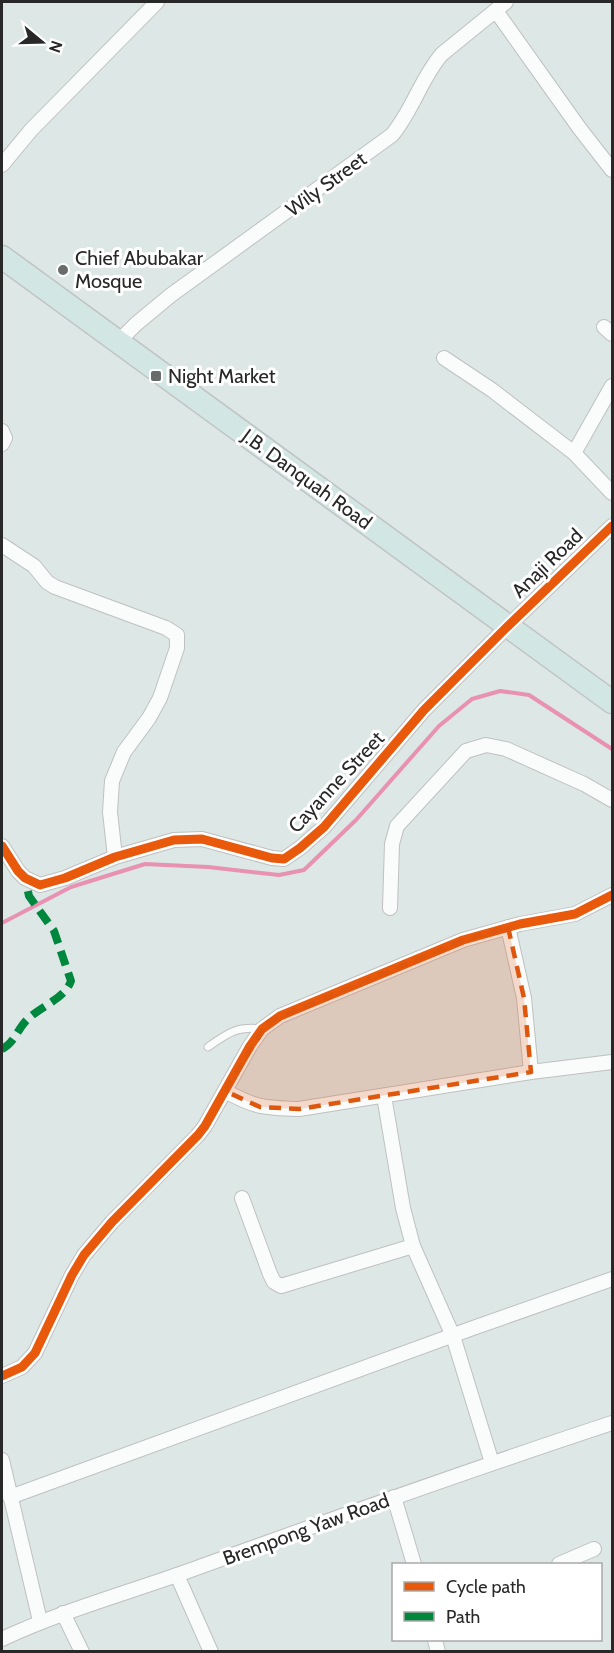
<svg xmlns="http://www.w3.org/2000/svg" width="614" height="1653" font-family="Cabin,sans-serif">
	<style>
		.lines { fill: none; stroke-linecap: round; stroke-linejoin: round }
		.stream { stroke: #e891b1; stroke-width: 4 }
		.service-casing { stroke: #bfc1c0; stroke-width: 9 }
		.minor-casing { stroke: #bfc1c0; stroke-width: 16 }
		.trunk-casing { stroke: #c0c3c3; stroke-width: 25 }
		.service { stroke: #fafbfb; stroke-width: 7 }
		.minor { stroke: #fafbfb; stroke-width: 14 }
		.trunk { stroke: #d2e6e4; stroke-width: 22 }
		.quiet { stroke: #00873e; stroke-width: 8; stroke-dasharray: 15 8; stroke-linecap: butt }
		.cycleway-casing { stroke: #fff; stroke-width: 13 }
		.cycleway { stroke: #e8590c; stroke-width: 9 }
		.marked { fill: #de570d; fill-opacity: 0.2; stroke: #de570d; stroke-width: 4.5; stroke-dasharray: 12 8; stroke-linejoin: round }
		.poi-dot { fill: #676b6a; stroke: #fff; stroke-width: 2 }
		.labels { text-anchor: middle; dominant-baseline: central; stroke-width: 6; stroke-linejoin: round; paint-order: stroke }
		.street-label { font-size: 20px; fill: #282828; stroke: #fff }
		.poi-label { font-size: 20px; fill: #282828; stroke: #fff; text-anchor: start }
	</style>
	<rect width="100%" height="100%" fill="#dde7e6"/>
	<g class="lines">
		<!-- stream -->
		<polyline class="stream" points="2,923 71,887 145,864 208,867 279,875 304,870 356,820 439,726 472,699 500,691 529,695 612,749"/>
		<!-- service casing -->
		<g class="service-casing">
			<path id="service" d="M208,1047C228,1033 237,1026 262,1029"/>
		</g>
		<!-- minor casing -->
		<g class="minor-casing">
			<g id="minor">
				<polyline points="496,11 580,129 612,170"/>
				<polyline points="2,165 31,130 157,2"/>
				<polyline points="604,327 612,334"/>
				<path d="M119,341L136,324L171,295L392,135C413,110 421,78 442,54L506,2"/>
				<polyline points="444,358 492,390 574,453 612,493"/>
				<polyline points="2,431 5,438 2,444"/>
				<polyline points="574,453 612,386"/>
				<polyline points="2,545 34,566 47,582 55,587 166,628 177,635 177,648 160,698 149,718 124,752 112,781 110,812 115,857"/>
				<polyline points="2,846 18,871 25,878 40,885 65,878 115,857 174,840 202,839 272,858 284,859 300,848 324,827 424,710 507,627 612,526"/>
				<polyline points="390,908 392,844 397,826 466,751 486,745 506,749 584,784 612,800"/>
				<polyline points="508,927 524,998 531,1072"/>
				<path d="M225,1091C256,1108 265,1108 299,1109L531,1072L612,1062"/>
				<polyline points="384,1096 403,1208 413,1246 453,1336 492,1463"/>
				<polyline points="242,1198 270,1274 274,1282 281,1286 413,1246"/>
				<polyline points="2,1376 22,1367 35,1353 72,1275 84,1255 112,1222 198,1135 205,1126 250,1046 262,1029 280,1016 463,940 520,924 575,914 612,895"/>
				<polyline points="2,1460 40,1621"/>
				<polyline points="10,1497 473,1328 612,1279"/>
				<polyline points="394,1497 414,1564"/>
				<polyline points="559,1564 594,1549"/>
				<polyline points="177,1575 211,1652"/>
				<polyline points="63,1613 82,1652"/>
				<path d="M2,1639C66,1609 135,1591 202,1566C338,1517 475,1468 612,1423"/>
				<polyline points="435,1640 438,1652"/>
			</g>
		</g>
		<!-- trunk casing -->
		<g class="trunk-casing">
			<polyline id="trunk" points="2,257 612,702"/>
		</g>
		<!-- service -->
		<use href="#service" class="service"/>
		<!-- minor -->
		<use href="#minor" class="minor"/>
		<!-- trunk -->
		<use href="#trunk" class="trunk"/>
		<!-- quiet -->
		<path class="quiet" d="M2,1049C15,1043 18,1027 29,1018C42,1006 65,998 71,981L54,931L29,896L25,878"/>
		<!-- cycleway casing -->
		<g class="cycleway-casing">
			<g id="cycleway">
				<polyline points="2,846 18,871 25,878 40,885 65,878 115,857 174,840 202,839 272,858 284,859 300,848 324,827 424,710 507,627 612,526"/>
				<polyline points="2,1376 22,1367 35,1353 72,1275 84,1255 112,1222 198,1135 205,1126 250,1046 262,1029 280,1016 463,940 520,924 575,914 612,895"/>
			</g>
		</g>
		<!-- cycleway -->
		<use href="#cycleway" class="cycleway"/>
	</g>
	<!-- marked area -->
	<path class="marked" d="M508,927L524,998L531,1072L299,1109L260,1107L225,1091L268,1022L463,940Z"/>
	<!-- markers -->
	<g class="poi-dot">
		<circle cx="63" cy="270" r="6"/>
		<rect x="150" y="370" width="12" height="12" rx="3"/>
	</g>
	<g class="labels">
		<!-- street labels -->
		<g class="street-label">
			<text transform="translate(326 184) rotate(-36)">Wily Street</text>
			<text transform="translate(307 479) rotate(36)">J.B. Danquah Road</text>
			<text transform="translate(547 563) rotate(-44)">Anaji Road</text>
			<text transform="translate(336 782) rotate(-47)">Cayanne Street</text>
			<text transform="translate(306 1529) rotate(-20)">Brempong Yaw Road</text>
		</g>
		<!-- poi labels -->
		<g class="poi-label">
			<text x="75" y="258">Chief Abubakar<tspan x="75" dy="23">Mosque</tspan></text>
			<text x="168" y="376">Night Market</text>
		</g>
	</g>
	<!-- border -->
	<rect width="614" height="1653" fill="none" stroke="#282828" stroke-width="6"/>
	<!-- legend -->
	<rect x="392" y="1563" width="210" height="78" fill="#ffffff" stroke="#a9a9a9" stroke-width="1.5"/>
	<rect x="404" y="1582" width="30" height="9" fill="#e8590c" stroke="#a9a9a9" stroke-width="1.5"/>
	<text x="446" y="1593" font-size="18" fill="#282828">Cycle path</text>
	<rect x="404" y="1612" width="30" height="9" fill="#00873e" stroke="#a9a9a9" stroke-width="1.5"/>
	<text x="446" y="1623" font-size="18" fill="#282828">Path</text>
	<!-- north arrow -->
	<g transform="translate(42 42) rotate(109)" stroke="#ffffff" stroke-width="4.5" paint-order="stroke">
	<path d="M0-4.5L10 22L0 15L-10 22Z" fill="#282828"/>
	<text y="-9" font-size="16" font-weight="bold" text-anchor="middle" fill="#282828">N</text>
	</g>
</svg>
